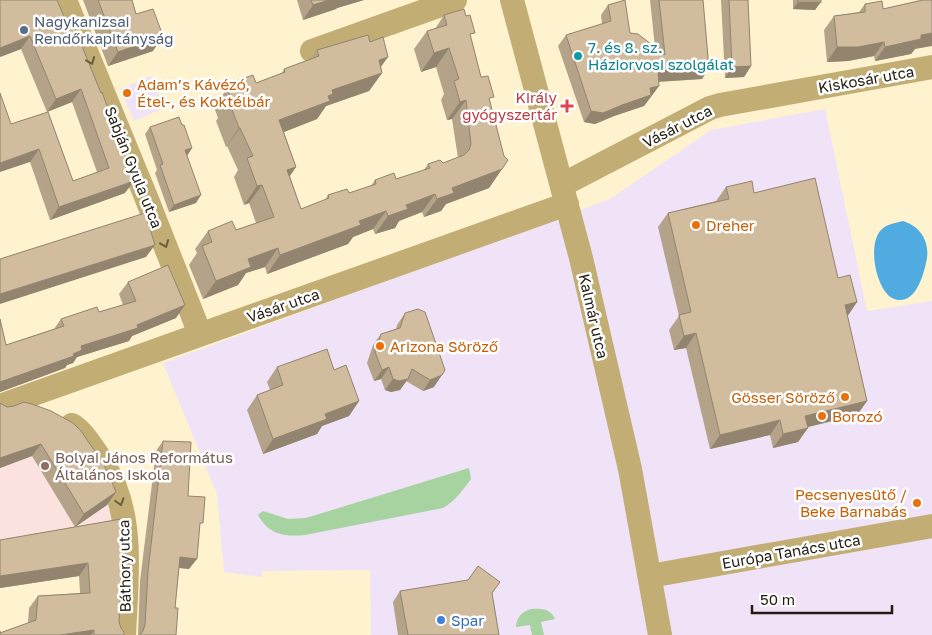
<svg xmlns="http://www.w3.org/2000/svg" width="932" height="635" font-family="'Golos Text',sans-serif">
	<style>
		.commercial { fill: #f0e3f7 }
		.education { fill: #fce2de }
		.green { fill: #a6d39f }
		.water { fill: #50ace0 }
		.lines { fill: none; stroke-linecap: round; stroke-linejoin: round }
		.minor { stroke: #c2ae74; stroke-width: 24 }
		.wall { fill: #b4a388 }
		.shaded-wall { fill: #92846f }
		.building { fill: #d1bd9e; stroke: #92846f }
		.oneway { stroke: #6a5e3d }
		.service-dot { fill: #5c6f8a; stroke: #fff; stroke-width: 2 }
		.culture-dot { fill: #0f9aa8; stroke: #fff; stroke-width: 2 }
		.food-dot { fill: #e8710a; stroke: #fff; stroke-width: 2 }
		.health-dot { fill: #e0444e; stroke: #fff; stroke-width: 2 }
		.education-dot { fill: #8d6e63; stroke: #fff; stroke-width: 2 }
		.shop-dot { fill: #3f7fe0; stroke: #fff; stroke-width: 2 }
		.labels { text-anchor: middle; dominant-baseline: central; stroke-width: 5; stroke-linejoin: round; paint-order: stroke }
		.service-label { font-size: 15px; fill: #4e5e75; stroke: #fff; text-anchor: start }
		.culture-label { font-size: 15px; fill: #0d838f; stroke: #fff; text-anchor: start }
		.street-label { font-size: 15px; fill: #221d10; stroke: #fff }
		.food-label { font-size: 15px; fill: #c56008; stroke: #fff; text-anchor: start }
		.health-label { font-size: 15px; fill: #be3a42; stroke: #fff; text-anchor: end }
		.education-label { font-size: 15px; fill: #785e54; stroke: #fff; text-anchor: start }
		.shop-label { font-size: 15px; fill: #366cbe; stroke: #fff; text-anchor: start }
	</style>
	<rect width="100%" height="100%" fill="#fef2cf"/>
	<!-- commercial -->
	<g class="commercial">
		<polygon points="151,76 164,108 134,121 120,89"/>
		<polygon points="825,109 867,311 932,301 932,635 371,635 370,570 262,571 262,577 224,572 217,494 163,363 610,199 711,130"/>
	</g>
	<!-- education -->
	<polygon class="education" points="0,421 112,501 117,531 0,551"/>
	<!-- green -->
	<g class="green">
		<path d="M469,468L471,479C462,491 455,501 443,508L305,535C285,537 269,535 258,515L263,511L288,519L306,518Z"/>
		<path d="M531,609C541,608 551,609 555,619L541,622L544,635H532L530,625L516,627C517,617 521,612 531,609Z"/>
	</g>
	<!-- water -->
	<path class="water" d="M903,221C922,227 931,244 926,263C923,276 916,302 898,300C894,299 891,298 888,295C875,282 868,244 881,230C887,224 895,223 903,221Z"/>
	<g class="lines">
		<!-- minor -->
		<g class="minor">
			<polyline points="65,0 146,197 200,334"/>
			<polyline points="512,0 581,258 630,469 660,635"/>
			<polyline points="312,51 455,0"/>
			<polyline points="562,185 710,108 720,105 932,67"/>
			<polyline points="0,406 567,204"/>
			<path d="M72,425C82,431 90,444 97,454C104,465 111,475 115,487C133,532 126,588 124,635"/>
			<polyline points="650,576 932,526"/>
		</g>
	</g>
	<!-- wall -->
	<g class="wall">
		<polygon points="57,0 125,193 50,220 30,162 11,124 48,112 73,181 97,172 72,102 47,112 21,49 0,57"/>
		<polygon points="83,0 132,0 136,14 153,51 108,66"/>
		<polygon points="297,0 364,0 337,8 336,9 303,20"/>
		<polygon points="650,0 703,0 709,68 702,79 658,82 659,86 644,106 614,116 595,124 584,122 558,46 566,35 602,24 601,15 608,5 630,33 655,47"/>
		<polygon points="721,0 748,0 751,66 744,77 725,78"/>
		<polygon points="793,0 821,0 815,10 793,9"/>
		<polygon points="921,0 932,0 915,49 911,54 875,61 874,56 848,61 827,62 824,30 834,16 859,12 865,4 883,9"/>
		<polygon points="444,15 471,38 481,77 490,102 502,169 489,188 446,204 441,211 424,217 422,212 399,221 395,228 375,234 373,229 353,237 348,244 267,274 265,267 246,273 238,285 203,299 189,265 197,253 195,249 208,231 236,230 256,223 249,203 244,205 234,177 238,170 227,146 226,147 216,121 218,118 214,107 231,83 256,83 282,73 284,69 310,60 317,50 370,42 381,66 382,73 369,91 326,106 317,119 284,132 296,167 290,176 301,209 325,200 328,195 349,193 371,186 375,180 396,179 424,170 428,164 443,163 458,158 452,119 447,120 441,100 444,94 436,67 421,72 414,49 427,31 435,29"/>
		<polygon points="150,127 192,148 187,155 196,203 169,212 155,173 157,170 145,134"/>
		<polygon points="726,187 754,193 838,278 857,302 847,316 867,401 857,415 808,427 798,442 773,448 770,435 710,449 686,348 674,350 669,330 679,316 658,227 668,213 716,201"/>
		<polygon points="128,282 176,318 132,336 129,341 77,357 73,363 67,365 65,368 0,392 0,319 6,345 54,329 61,319 99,312 123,305 119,294"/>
		<polygon points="405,313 434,387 423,391 406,381 400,390 391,392 385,390 381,379 374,381 367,363 373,345 381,334 396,329 397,325"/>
		<polygon points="277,367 334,370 359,401 349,416 322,426 317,434 263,454 247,410 257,395 270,390 267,382"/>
		<polygon points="0,403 116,492 107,505 75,527 32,456 0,468"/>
		<polygon points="163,441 188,496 199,529 189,569 179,568 175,608 176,635 138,635 140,581 156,451"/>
		<polygon points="121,519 119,622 121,628 124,635 0,635 0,633 28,623 29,608 38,596 80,593 79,576 0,588 0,540"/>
		<polygon points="400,591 492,594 499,635 398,635 393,602"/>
	</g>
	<!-- shaded-wall -->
	<g class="shaded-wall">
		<polygon points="329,0 364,0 337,8 336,9 303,20 313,5"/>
		<polygon points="798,2 821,2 815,10 793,9"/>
		<polygon points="932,33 932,46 915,49 911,54 875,61 885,47 921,35"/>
		<polygon points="30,36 21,49 0,57 0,48"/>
		<polygon points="163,36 153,51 108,66 118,52"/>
		<polygon points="884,42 874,56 848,61 827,62 837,47"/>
		<polygon points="449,48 436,67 421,72 434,53"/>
		<polygon points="388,57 375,75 382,73 369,91 326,106 317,119 266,139 279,120 332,90 379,60"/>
		<polygon points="751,66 744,77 725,78 732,67"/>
		<polygon points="709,68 702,79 651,82 658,71"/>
		<polygon points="659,86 644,106 614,116 595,124 584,122 591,111 650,88"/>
		<polygon points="81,89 72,102 47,112 56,99"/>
		<polygon points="466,100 452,119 447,120 460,102"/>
		<polygon points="239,128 240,128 227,146 226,147"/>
		<polygon points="192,148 187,156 185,150"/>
		<polygon points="39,149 30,162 0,172 0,163"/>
		<polygon points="296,167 283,185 287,170"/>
		<polygon points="502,169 489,188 446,204 441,211 424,217 437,199 452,188"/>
		<polygon points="134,181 125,193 50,220 59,207"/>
		<polygon points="262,185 249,203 244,205 257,186"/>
		<polygon points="435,194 422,212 399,221 395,228 375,234 388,216 406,205"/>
		<polygon points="201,195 196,203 169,212 174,205"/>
		<polygon points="386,211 373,229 353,237 348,244 267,274 280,255 359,221"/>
		<polygon points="155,245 146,257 0,304 0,294"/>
		<polygon points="278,248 265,267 246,273 238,285 203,299 216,281 248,259"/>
		<polygon points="857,302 847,317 845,305"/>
		<polygon points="185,305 176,318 132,336 129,341 77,357 73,363 67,365 65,368 0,392 0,382 73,354 81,346 137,325"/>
		<polygon points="696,333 686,348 674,350 684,336"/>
		<polygon points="389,367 381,379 374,381 382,370"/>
		<polygon points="442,375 434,387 423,391 430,380"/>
		<polygon points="393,379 408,379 400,390 391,392 385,390"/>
		<polygon points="359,401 349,416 322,426 317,434 263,454 273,439 325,414"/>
		<polygon points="867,401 857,415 795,430 805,416"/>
		<polygon points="780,420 770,435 710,449 720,435"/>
		<polygon points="808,428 798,442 773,448 783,434"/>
		<polygon points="41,444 32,456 0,468 0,458"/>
		<polygon points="116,492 107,505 75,527 84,514"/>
		<polygon points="180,557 197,559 189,569 172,567"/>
		<polygon points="88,563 79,576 0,588 0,576"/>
		<polygon points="94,630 91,635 60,635"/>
	</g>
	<!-- building -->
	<g class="building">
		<polygon points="0,0 57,0 66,21 71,19 101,93 102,92 134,181 59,207 39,149 0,163 0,93 11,124 48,112 73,181 109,168 81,89 56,99 30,36 0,48"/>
		<polygon points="98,0 132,0 136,14 153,9 163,36 118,52"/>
		<polygon points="311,0 329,0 313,5"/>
		<polygon points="625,0 630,33 638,34 665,55 659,0 703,0 709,68 658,71 659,86 650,88 651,95 622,105 603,113 591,111 566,35 611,21 608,5"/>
		<polygon points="729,0 748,0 751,66 732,67"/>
		<rect x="798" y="0" width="23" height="2"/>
		<polygon points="923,0 932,0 932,33 921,35 921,39 885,47 884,42 858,47 837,47 834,16 865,12 865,4 882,1 883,9"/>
		<polygon points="464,9 466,16 470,15 475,33 470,34 481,77 488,76 494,97 489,98 504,156 508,160 502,169 452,188 454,193 437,199 435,194 406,205 408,209 388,216 386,211 359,221 361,225 280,255 278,248 248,259 251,267 216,281 202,246 212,242 208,231 232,221 236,230 274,217 262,185 257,186 247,158 253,156 240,128 239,128 229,102 232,102 227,88 232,86 231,83 253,75 256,83 285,72 284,69 319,56 317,50 368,35 370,42 383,37 388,57 379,60 382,73 332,90 333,94 328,96 330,101 279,120 296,167 287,170 301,209 329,198 328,195 347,189 349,193 376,184 375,180 394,173 396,179 430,168 428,164 440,160 443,163 464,155 469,150 471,144 466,100 460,102 454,81 459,79 449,48 434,53 427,31 447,25 444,15"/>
		<polygon points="179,117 182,125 184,125 192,148 185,150 201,195 174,205 160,165 163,164 150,127"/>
		<polygon points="815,178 838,278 850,275 857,302 845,305 867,401 805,416 808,428 783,434 780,420 720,435 696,333 684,336 679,315 691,312 668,213 729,199 726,187 752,181 754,193"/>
		<polygon points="145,213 155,245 0,294 0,259"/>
		<polygon points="168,265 185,305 137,325 138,328 81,346 82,350 73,354 74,356 0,382 0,319 6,345 64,326 61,319 97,307 99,312 136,301 128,282"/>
		<polygon points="418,309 425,312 445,370 442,375 430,380 412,369 408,379 399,381 393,379 389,367 382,370 375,352 381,334 400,328 405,313"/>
		<polygon points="327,349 334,370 346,365 359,401 325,414 327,419 273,439 257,395 283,385 277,367"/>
		<polygon points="24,402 32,404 51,411 73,423 81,431 103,463 109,475 116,492 84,514 41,444 0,458 0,403 7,407 14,406"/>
		<polygon points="163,441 191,442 188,496 205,497 203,523 200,523 197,559 180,557 175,608 178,608 176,635 140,635 143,631 145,625 148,571"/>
		<polygon points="121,519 122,559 119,622 121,628 124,632 124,635 94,635 94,630 60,635 0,635 0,631 0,633 36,620 38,596 90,593 88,563 0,576 0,540"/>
		<polygon points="478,566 500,582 492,593 499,635 408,635 400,591 468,580"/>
	</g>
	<!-- one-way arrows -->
	<defs><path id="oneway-chevron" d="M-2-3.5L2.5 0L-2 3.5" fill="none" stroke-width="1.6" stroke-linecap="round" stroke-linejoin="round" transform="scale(1.25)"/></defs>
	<g class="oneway">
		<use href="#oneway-chevron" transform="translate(91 61) rotate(68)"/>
		<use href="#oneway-chevron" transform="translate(165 244) rotate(68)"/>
		<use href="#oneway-chevron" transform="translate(120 502) rotate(74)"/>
	</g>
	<!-- markers -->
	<circle class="service-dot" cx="24" cy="30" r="5"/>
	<circle class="culture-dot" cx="578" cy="56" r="5"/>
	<g class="food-dot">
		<circle cx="127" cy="93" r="5"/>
		<circle cx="696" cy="225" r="5"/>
		<circle cx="380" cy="346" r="5"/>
		<circle cx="845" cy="397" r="5"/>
		<circle cx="822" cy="416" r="5"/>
		<circle cx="917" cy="503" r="5"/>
	</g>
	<path class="health-dot" d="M564.5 98.5h5v5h5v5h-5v5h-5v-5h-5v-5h5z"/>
	<circle class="education-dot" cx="45" cy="466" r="5"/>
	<circle class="shop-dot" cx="441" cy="620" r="5"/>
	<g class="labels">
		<!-- service labels -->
		<g class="service-label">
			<text x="34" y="21">Nagykanizsai<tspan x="34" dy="17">Rendőrkapitányság</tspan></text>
		</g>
		<!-- culture labels -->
		<g class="culture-label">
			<text x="588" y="47">7. és 8. sz.<tspan x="588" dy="17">Háziorvosi szolgálat</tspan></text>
		</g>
		<!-- street labels -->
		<g class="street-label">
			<text transform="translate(866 79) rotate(-10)">Kiskosár utca</text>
			<text transform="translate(677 126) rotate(-27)">Vásár utca</text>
			<text transform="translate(134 167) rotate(68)">Sabján Gyula utca</text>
			<text transform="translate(283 305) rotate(-19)">Vásár utca</text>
			<text transform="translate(594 316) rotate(77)">Kalmár utca</text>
			<text transform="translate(791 551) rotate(-10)">Európa Tanács utca</text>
			<text transform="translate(124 566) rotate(-91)">Báthory utca</text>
		</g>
		<!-- food labels -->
		<g class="food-label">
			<text x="137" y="84">Adam’s Kávézó,<tspan x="137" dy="17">Étel-, és Koktélbár</tspan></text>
			<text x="706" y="225">Dreher</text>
			<text x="390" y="346">Arizona Söröző</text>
			<text x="835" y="397" text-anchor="end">Gösser Söröző</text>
			<text x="832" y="416">Borozó</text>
			<text x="907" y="494" text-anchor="end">Pecsenyesütő /<tspan x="907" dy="17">Beke Barnabás</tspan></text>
		</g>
		<!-- health labels -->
		<g class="health-label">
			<text x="557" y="97">Király<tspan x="557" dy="17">gyógyszertár</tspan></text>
		</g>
		<!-- education labels -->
		<g class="education-label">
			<text x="55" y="457">Bolyai János Református<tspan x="55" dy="17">Általános Iskola</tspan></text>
		</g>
		<!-- shop labels -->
		<g class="shop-label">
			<text x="451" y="620">Spar</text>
		</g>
	</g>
	<!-- scale -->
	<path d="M752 605v8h140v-8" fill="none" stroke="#221d10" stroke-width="2.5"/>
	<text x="760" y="605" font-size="15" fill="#221d10" stroke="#ffffff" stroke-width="4" paint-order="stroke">50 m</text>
</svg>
